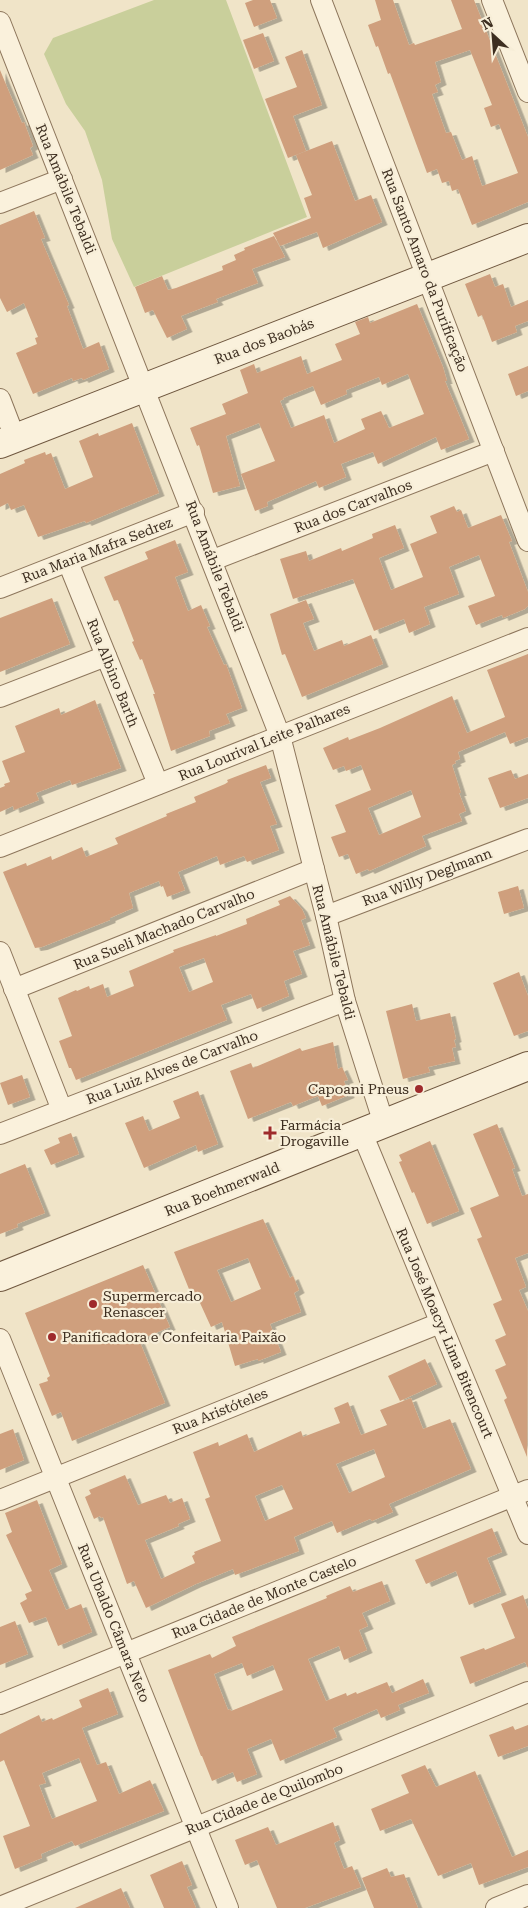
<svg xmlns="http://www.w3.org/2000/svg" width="528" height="1908" font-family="'Roboto Serif',serif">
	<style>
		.green { fill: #c9cf9b }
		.building { fill: #cf9f7d; fill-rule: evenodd; filter: url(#shadow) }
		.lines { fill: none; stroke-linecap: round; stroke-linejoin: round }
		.street-casing { stroke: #8d765c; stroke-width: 22 }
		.secondary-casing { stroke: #6f573f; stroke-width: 30 }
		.street { stroke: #faf1dc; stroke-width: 20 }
		.secondary { stroke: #faf1dc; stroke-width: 28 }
		.poi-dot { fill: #9e2a2b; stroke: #f7eed8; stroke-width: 2 }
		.labels { text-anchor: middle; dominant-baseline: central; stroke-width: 4.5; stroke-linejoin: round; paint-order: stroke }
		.street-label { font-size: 14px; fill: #3d2e20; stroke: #f7eed8 }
		.poi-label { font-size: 14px; fill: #3d2e20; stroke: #f7eed8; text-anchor: start }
	</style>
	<defs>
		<filter id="shadow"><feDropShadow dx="5.5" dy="3" stdDeviation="0" flood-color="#0004"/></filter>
	</defs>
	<rect width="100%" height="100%" fill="#f0e4c8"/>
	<!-- green -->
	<polygon class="green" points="154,0 226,0 307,217 134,287 112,239 102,180 85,131 66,104 44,54 53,38"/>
	<!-- building -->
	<g class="building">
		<polygon points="253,0 270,0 277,18 254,27 245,3"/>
		<path d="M375,0H393L409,45L414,43L415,45L462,29L451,0H474L528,137V202L472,225L458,189L452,191L449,181L442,183L437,169L427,173L390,73L388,74L378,46L376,47L368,25L381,20ZM470,50L492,105L484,108L491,127L499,124L518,173L482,186L472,156L462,160L451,132L446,133L432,94L438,92L435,85L441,82L435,62Z"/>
		<polygon points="263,33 274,61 254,69 243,40"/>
		<polygon points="302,50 322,105 293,116 306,151 288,158 265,99 297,87 285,57"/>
		<polygon points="0,70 22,123 24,122 33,146 30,148 33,155 0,170"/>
		<polygon points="332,141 355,201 371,195 382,222 323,248 317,232 280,246 273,233 311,218 304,198 312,195 296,155"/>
		<polygon points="34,211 45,238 41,239 69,305 67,306 83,349 99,342 109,369 83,380 82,378 73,381 72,378 33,394 16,353 37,344 35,338 38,337 24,303 7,312 0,298 0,225"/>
		<polygon points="274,236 285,257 252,269 258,283 216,299 218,302 181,316 187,329 167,338 153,310 145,313 135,287 162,276 168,290 176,288 223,270 222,266 236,260 234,255 245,250 244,248"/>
		<polygon points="490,274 495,287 503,284 511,307 528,300 528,321 515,326 517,332 492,342 482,315 478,317 465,284"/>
		<path d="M417,304L443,367L447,381H445L469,439L441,450L436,437L378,464L373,452L341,464L346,477L319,488L316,481L267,502L268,506L255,511L241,474L275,461L259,423L226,436L240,486L213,493L199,445L197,446L190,428L226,414L222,404L248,393L240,370L254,364L257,373L301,356L307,374L342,360L335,344L360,334L355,322L368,317L370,323ZM408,374L424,414L389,428L381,411L361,419L365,429L334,443L324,415L291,428L280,401L284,399L283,398L313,386L321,405L347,394L346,390L379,377L382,385Z"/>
		<polygon points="528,366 528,391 516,396 508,374"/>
		<polygon points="132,423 159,493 86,523 85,521 38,537 24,505 11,510 8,503 0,507 0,474 25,463 24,460 45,452 46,455 51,453 65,489 93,477 79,441 98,433 99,436"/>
		<polygon points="454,506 457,512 461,510 468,528 501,515 512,541 509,542 528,592 528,606 525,609 503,618 502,615 476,625 468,606 495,596 479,555 449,567 459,594 424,607 430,624 409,633 404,619 374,631 353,579 293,599 280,559 306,551 309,561 341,548 342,551 373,538 372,534 395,525 404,548 379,558 391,590 423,577 410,544 437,533 430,516"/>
		<polygon points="175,540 188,572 175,577 188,611 201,605 210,626 207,627 224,665 226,664 242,708 226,714 230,723 209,731 210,736 171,751 153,694 155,694 142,659 140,660 132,642 134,641 118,600 114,601 104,577 148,559 145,552"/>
		<polygon points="52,598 70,644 0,672 0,618"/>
		<polygon points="306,600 314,619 303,623 314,651 342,640 344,646 371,635 383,664 302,697 285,654 282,655 270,614"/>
		<path d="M528,654V737L510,744L505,732L458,752L460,759L455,761L456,763L452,765L461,793H459L466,811L459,814L462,821L422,836L426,846L369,871L368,869L356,874L348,854L339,857L331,837L346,832L335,805L371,790L361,765L346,771L344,766L333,770L323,748L348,737L349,740L380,728L452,696L467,733L505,717L487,670ZM411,790L421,817L379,835L368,808Z"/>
		<polygon points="95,700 121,768 72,785 70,780 36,793 39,800 14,810 13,806 0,812 0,788 5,786 4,784 10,782 2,761 25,752 15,726 59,708 61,715"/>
		<polygon points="266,765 271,778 260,782 277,824 270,826 279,850 247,862 244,856 220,865 217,856 178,872 185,890 167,897 163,886 161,887 159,881 129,893 133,908 110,918 110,920 42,947 35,948 3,872 26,863 27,866 51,856 52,860 82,847 86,857 118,844 115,838 167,816 166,814 196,802 194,797 225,784 228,782 227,780"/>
		<polygon points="511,770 515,779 528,774 528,798 500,808 488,778"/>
		<polygon points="518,886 524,908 504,914 498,892"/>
		<path d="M290,896L302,909L306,918L301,920L310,945L293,951L302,974L284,981L289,996L257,1009L251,994L221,1005L227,1020L76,1080L71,1068H69L59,1041L72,1036L58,998L76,990L77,991L89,986L90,989L103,984L107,997L134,986L129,971L174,952L173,950L216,935V936L247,924L246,919L280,905L278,901ZM204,958L213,982L189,992L179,967Z"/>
		<polygon points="519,972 528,996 528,1031 514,1036 493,983"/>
		<polygon points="412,1004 416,1021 450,1013 456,1039 454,1040 456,1047 452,1048 455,1061 428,1067 430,1072 403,1079 386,1011"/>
		<polygon points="333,1042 338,1069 342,1067 348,1080 344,1081 349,1095 322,1106 318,1096 293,1106 291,1102 248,1119 230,1071 251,1063 253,1068 300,1048 302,1051"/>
		<polygon points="22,1075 30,1097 8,1105 0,1083"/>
		<polygon points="198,1091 218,1144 198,1152 196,1145 144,1168 125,1123 143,1116 149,1131 180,1118 173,1101"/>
		<polygon points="497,1124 515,1168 512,1169 522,1196 528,1194 528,1253 515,1258 526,1287 519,1290 528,1311 527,1457 504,1400 507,1398 495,1370 506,1365 495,1340 506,1335 493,1304 502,1300 477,1239 482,1237 470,1208 499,1196 473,1134"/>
		<polygon points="71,1133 79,1154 51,1165 44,1150 60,1143 58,1138"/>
		<polygon points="430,1141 459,1211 427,1224 414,1192 412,1193 399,1162 402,1161 399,1155"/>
		<polygon points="25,1164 45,1213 17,1224 18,1227 0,1234 0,1174"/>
		<path d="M263,1219L290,1278L293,1276L299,1290L294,1293L301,1312L270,1324L281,1352L258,1361V1359L235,1366L222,1322L211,1327L195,1292L191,1294L174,1252ZM248,1258L261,1289L231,1302L217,1270Z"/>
		<polygon points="143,1265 170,1327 139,1340 165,1403 72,1441 61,1412 52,1416 39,1384 48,1381 47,1378 50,1376 25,1313"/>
		<polygon points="425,1359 437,1384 400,1401 388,1376"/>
		<path d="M411,1398L423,1429L450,1419L471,1469L389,1504L393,1512L372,1521L370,1519L337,1533L332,1521L294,1537L299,1551L235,1575L233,1569L196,1584L146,1608L134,1581L127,1584L103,1517L101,1518L100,1516L94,1519L85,1497L91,1494L89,1490L125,1475L138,1505L166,1495L170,1503L182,1498L190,1519L178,1524L179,1526L145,1540L161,1579L195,1563L192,1556L195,1554L194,1552L221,1541L205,1499L210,1497L193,1452L218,1442L219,1446L247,1434L254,1452L301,1431L303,1437L340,1423L334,1408L348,1402L361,1435L387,1425L380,1410ZM374,1449L385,1477L349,1493L336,1464ZM282,1485L293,1509L265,1521L255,1496Z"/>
		<polygon points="13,1429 24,1460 0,1470 0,1434"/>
		<polygon points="37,1500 62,1564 49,1570 66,1610 81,1604 92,1632 58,1646 46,1617 29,1623 20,1603 27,1599 25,1594 32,1591 6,1535 12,1532 5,1513"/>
		<polygon points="492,1528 502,1552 487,1558 501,1592 469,1605 456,1571 426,1584 415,1560"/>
		<path d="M382,1581L390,1601L362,1613L368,1626L359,1630L367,1650L344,1660L339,1646L308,1659L326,1701L346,1693L347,1696L356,1692L357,1694L387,1682L392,1693L423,1679L429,1693L398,1705L400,1710L381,1718L377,1709L333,1728L337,1737L280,1761L271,1739L247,1749L257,1774L237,1782L233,1772L212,1781L202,1756H201L168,1670L210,1654L212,1658L236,1646L232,1637L327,1598L326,1596L350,1586L353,1592ZM242,1663L247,1676L273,1665L283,1690L231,1711L230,1709L228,1710L214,1674Z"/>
		<polygon points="523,1595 528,1609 528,1668 525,1662 470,1684 460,1657 484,1648 485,1650 515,1638 501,1604"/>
		<polygon points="15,1621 28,1654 0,1665 0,1627"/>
		<path d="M108,1688L118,1714L82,1728L97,1765L106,1762L119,1794L150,1780L164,1811L75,1846L72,1841L41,1854L42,1858L15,1869L3,1836L30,1826L4,1760L0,1762V1734L39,1715L42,1722L52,1718L53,1720L82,1707L79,1700ZM79,1758L97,1801L52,1819L39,1785L46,1783L42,1773Z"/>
		<polygon points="528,1725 528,1746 498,1757 489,1735 513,1726 515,1730"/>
		<polygon points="425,1765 436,1787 475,1771 512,1857 528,1850 528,1867 479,1885 471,1863 438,1876 411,1819 380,1831 371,1809 409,1793 401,1775"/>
		<polygon points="333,1822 340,1840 334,1843 344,1869 352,1866 361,1887 305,1908 277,1908 257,1860 245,1865 235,1840 268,1827 276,1845"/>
		<polygon points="182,1861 192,1885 187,1887 196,1908 164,1908 150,1875"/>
		<polygon points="387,1868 391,1877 404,1874 418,1908 374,1908 362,1878"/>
		<polygon points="121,1888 130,1908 75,1908"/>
	</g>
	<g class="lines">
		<!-- street casing -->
		<g class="street-casing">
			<g id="street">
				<polyline points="321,0 528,541"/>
				<polyline points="492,0 528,92"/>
				<polyline points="0,22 280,736 326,916 345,1001 384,1124"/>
				<polyline points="0,203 62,179"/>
				<polyline points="0,399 15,438"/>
				<polyline points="213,560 494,451"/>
				<polyline points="68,562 158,784"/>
				<polyline points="0,588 194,512"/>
				<polyline points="0,697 106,656"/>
				<polyline points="0,847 528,638"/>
				<polyline points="326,916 528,839"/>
				<polyline points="0,952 62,1110"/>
				<polyline points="14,989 314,869"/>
				<polyline points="362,1133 528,1534"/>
				<polyline points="0,1134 345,1001"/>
				<polyline points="0,1339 228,1908"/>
				<polyline points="0,1500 440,1323"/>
				<polyline points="0,1704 528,1490"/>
				<polyline points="0,1907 528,1692"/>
				<polyline points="496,1908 528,1895"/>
			</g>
		</g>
		<!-- secondary casing -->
		<g class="secondary-casing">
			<g id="secondary">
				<polyline points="0,444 528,238"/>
				<polyline points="0,1277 528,1066"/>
			</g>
		</g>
		<!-- street -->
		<use href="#street" class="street"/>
		<!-- secondary -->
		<use href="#secondary" class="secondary"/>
	</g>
	<!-- markers -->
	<g class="poi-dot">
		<circle cx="419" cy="1089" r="5"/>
		<path d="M267.5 1125.5h5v5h5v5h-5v5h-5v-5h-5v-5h5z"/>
		<circle cx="93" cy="1304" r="5"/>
		<circle cx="52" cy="1337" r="5"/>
	</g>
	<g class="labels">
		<!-- street labels -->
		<g class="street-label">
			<text transform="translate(66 189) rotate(68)">Rua Amábile Tebaldi</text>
			<text transform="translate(425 270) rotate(69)">Rua Santo Amaro da Purificação</text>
			<text transform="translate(264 341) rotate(-21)">Rua dos Baobás</text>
			<text transform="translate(353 506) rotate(-21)">Rua dos Carvalhos</text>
			<text transform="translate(97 550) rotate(-21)">Rua Maria Mafra Sedrez</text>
			<text transform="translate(215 566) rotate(69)">Rua Amábile Tebaldi</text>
			<text transform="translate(113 673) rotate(68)">Rua Albino Barth</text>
			<text transform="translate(264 742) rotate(-22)">Rua Lourival Leite Palhares</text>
			<text transform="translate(427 877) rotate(-21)">Rua Willy Deglmann</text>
			<text transform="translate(164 929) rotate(-22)">Rua Sueli Machado Carvalho</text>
			<text transform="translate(334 952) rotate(76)">Rua Amábile Tebaldi</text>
			<text transform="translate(172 1067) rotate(-21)">Rua Luiz Alves de Carvalho</text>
			<text transform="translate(222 1189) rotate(-22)">Rua Boehmerwald</text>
			<text transform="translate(445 1333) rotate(67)">Rua José Moacyr Lima Bitencourt</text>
			<text transform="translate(220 1411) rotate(-22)">Rua Aristóteles</text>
			<text transform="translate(264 1597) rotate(-22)">Rua Cidade de Monte Castelo</text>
			<text transform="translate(114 1623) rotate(68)">Rua Ubaldo Câmara Neto</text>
			<text transform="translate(264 1799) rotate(-22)">Rua Cidade de Quilombo</text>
		</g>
		<!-- poi labels -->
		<g class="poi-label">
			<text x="409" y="1089" text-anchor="end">Capoani Pneus</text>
			<text x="280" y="1125">Farmácia<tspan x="280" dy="16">Drogaville</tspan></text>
			<text x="103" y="1296">Supermercado<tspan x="103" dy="16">Renascer</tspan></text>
			<text x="62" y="1337">Panificadora e Confeitaria Paixão</text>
		</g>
	</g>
	<!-- north arrow -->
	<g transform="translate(493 35) rotate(334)" stroke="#f7eed8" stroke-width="4" paint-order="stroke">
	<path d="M0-4L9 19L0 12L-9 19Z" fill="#3d2e20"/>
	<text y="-8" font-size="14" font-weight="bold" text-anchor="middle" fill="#3d2e20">N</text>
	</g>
</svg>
